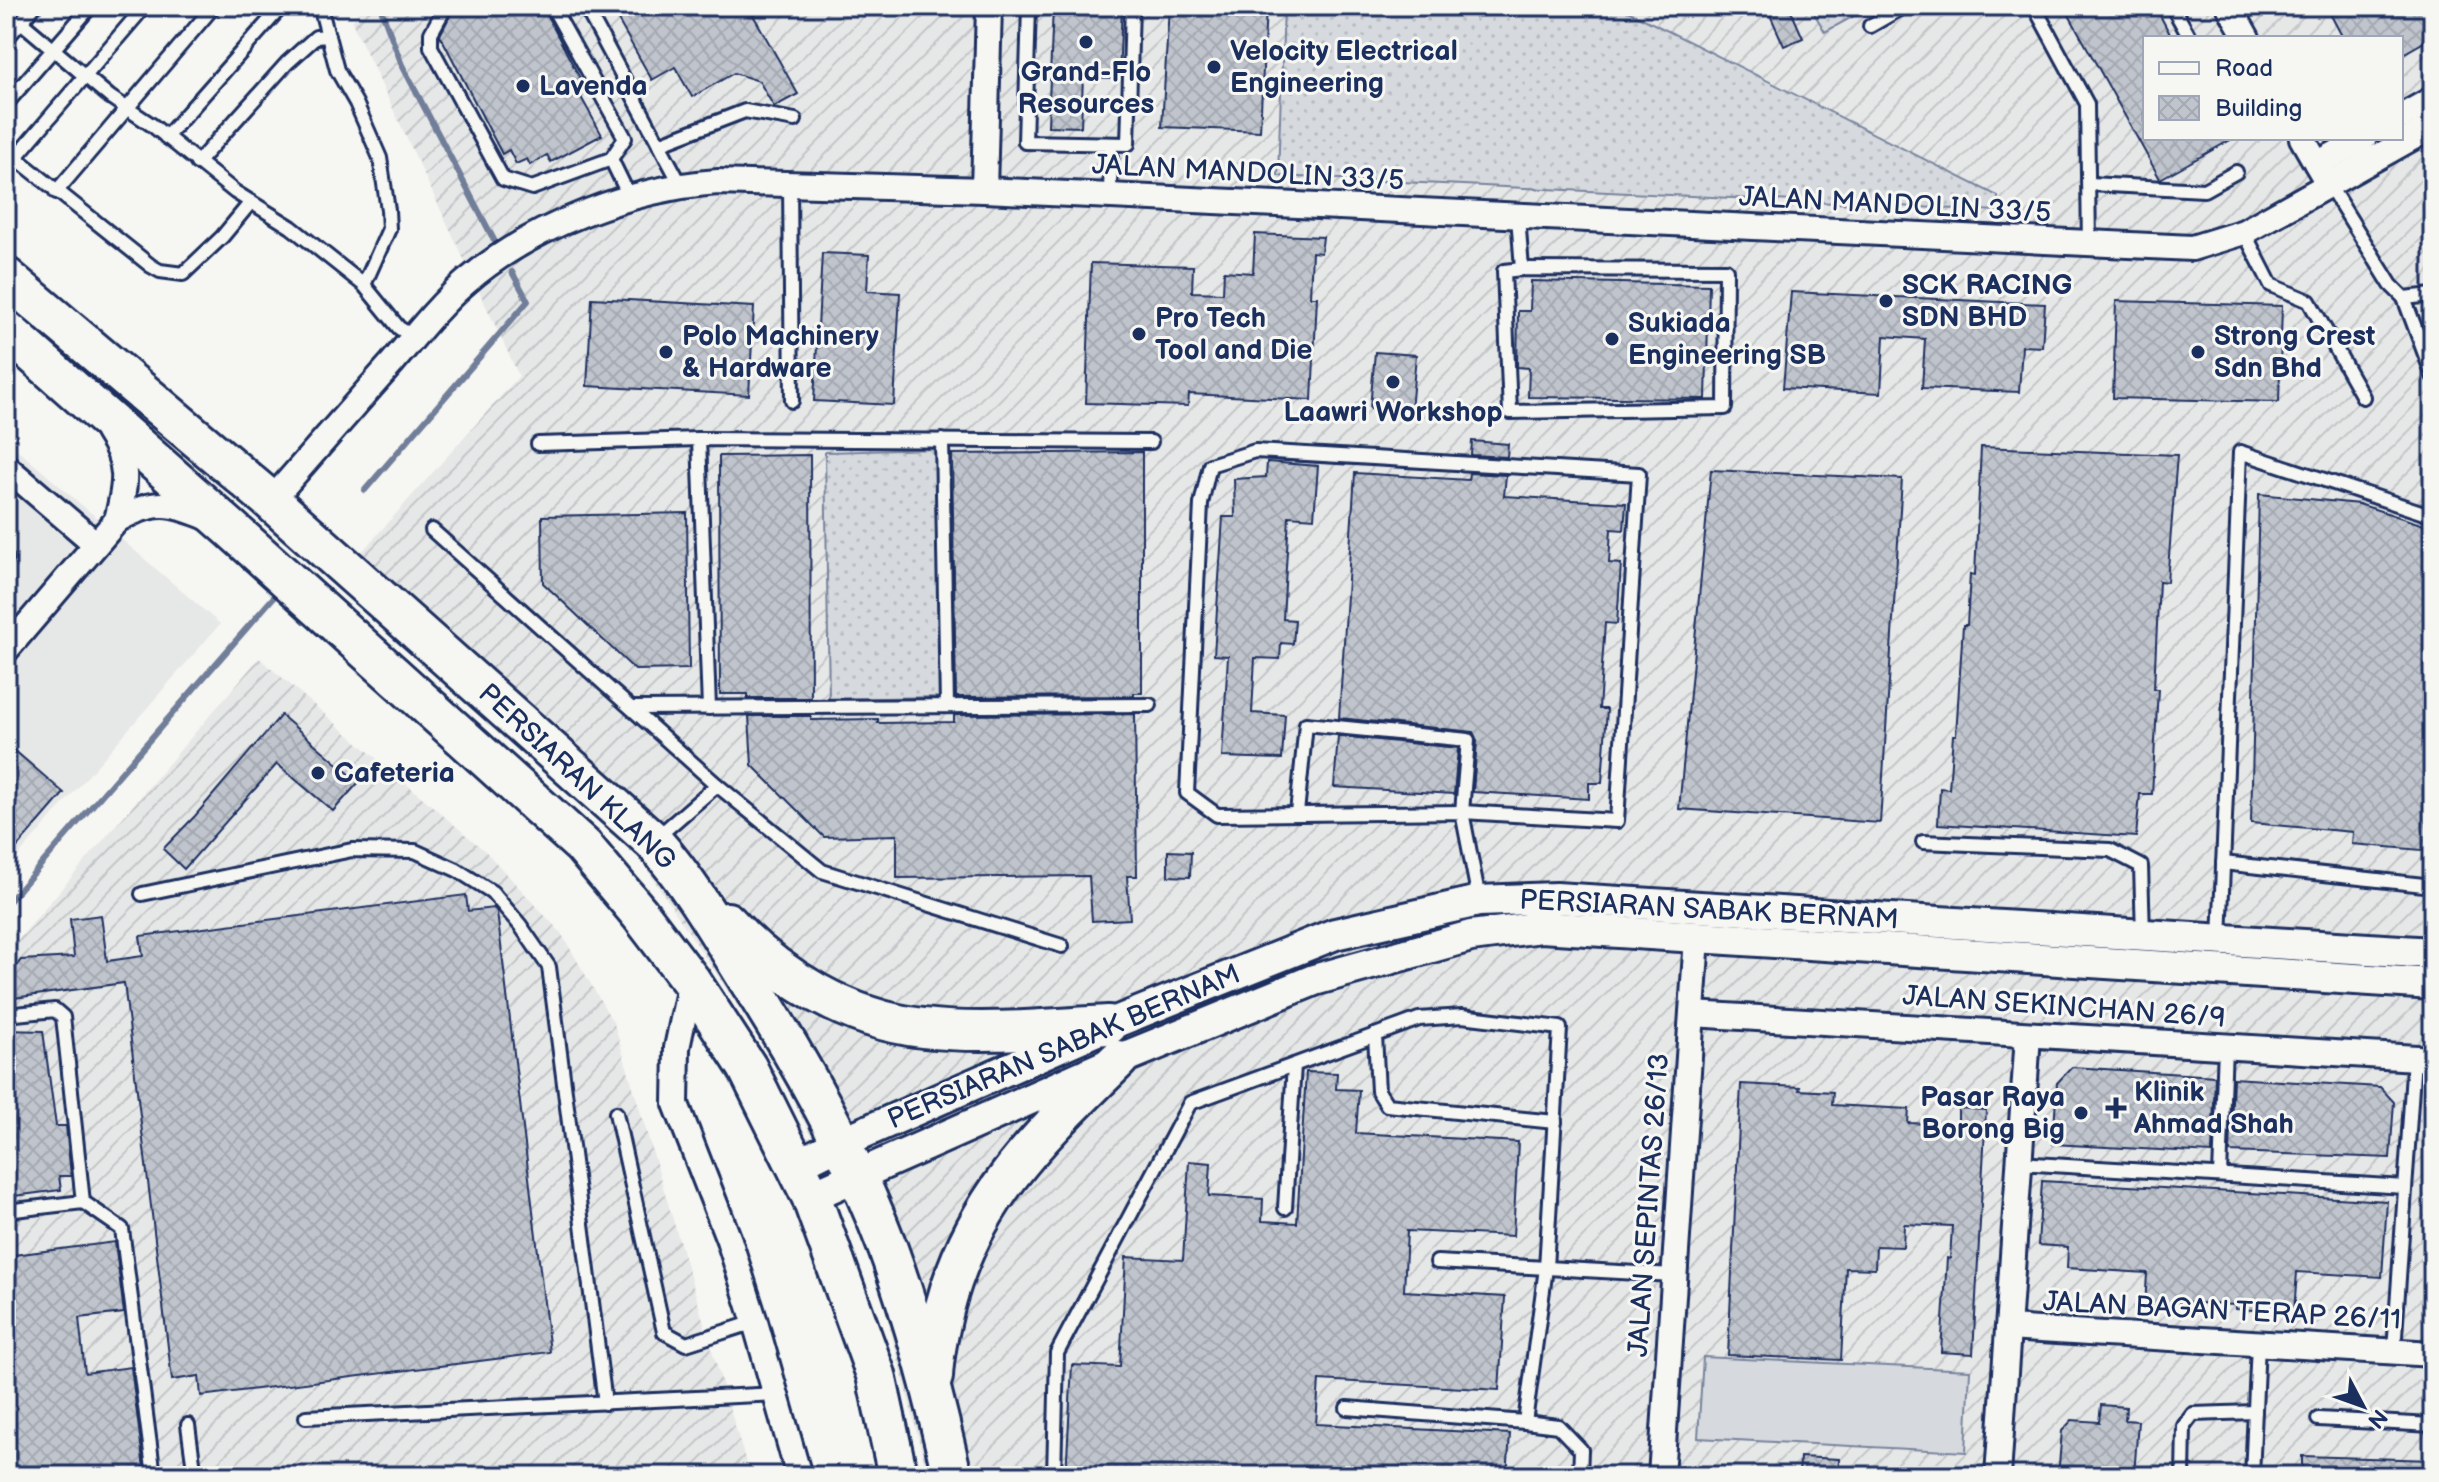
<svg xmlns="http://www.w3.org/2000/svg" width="2439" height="1482" font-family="'Balsamiq Sans',sans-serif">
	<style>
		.built { fill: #e6e7e7 }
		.industrial { fill: url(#industrial-furrows); fill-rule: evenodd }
		.grass { fill: url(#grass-dots); stroke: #78849e; stroke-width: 2 }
		.pitch { fill: #d6d9dd; stroke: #78849e; stroke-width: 2 }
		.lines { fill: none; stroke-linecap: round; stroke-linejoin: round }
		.stream { stroke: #717e99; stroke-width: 6 }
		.building { fill: url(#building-cross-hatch); stroke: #1b2f5e; stroke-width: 2 }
		.service-casing { stroke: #1b2f5e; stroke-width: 18 }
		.minor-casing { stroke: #1b2f5e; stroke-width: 30 }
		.tertiary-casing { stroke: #1b2f5e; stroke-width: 36 }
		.primary-casing { stroke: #1b2f5e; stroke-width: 44 }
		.service { stroke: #f6f6f2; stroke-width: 12 }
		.minor { stroke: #f6f6f2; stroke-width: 24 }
		.tertiary { stroke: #f6f6f2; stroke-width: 30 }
		.primary { stroke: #f6f6f2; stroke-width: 38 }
		.poi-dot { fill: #1b2f5e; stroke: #f6f6f2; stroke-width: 3 }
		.labels { text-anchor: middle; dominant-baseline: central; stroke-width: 6; stroke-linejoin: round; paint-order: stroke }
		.poi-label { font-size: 28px; font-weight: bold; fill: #1b2f5e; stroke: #f6f6f2; text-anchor: start }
		.street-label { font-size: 28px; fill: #1b2f5e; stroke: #f6f6f2 }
	</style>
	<defs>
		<pattern id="industrial-furrows" width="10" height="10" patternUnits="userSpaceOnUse" patternTransform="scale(2)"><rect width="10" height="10" fill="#e6e7e7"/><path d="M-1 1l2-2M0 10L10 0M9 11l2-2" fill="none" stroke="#c5c6c9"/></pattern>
		<pattern id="grass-dots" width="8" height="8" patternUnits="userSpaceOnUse" patternTransform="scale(2)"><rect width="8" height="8" fill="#d6d9dd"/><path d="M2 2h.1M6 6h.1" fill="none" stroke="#b7bbc0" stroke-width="1.8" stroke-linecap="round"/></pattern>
		<pattern id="building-cross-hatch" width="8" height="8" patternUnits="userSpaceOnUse" patternTransform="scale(2)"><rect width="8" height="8" fill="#c0c4cd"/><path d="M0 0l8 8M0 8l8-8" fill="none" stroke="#a4a9b2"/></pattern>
	</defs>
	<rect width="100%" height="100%" fill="#f6f6f2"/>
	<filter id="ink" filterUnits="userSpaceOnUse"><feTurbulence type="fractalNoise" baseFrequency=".0125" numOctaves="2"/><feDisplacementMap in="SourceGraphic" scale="16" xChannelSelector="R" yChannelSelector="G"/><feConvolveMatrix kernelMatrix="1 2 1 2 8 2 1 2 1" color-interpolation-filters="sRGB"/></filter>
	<g filter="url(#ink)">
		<!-- built -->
		<polygon class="built" points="6,440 220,624 6,870"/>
		<!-- industrial -->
		<g class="industrial">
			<path d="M362,6H2433V1476H928L871,1254L769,1053L636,853L336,581L519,376L352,22ZM2145,38H2401V138H2145Z"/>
			<polygon points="259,658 486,852 561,933 614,1024 748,1469 756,1476 6,1476 6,954"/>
		</g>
		<!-- grass -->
		<g class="grass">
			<polygon points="1284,6 1618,6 1998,196 1998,211 1278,176"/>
			<polygon points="1810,6 1872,6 1825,32"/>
			<polygon points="937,449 940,697 829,699 825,452"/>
		</g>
		<!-- pitch -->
		<polygon class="pitch" points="1703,1357 1970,1370 1966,1452 1698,1438"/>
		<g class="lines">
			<!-- stream -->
			<g class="stream">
				<polyline points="383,6 381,9 402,65 494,240"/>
				<polyline points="365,490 528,301 512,272"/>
				<polyline points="6,905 279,591"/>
			</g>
		</g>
		<!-- building -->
		<g class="building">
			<polygon points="455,6 542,6 583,84 576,88 602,135 551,162 547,155 530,165 527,159 516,164 509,150 502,154 440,35"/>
			<polygon points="610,6 748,6 798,94 774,107 759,81 734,73 692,97 675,67 652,80"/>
			<polygon points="1053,6 1122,6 1119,78 1083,77 1081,127 1048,126"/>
			<polygon points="1169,6 1266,6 1260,131 1162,127"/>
			<polygon points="1766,6 1789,6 1803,38 1784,46"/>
			<polygon points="2064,6 2155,6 2172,38 2145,38 2145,138 2234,138 2160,179"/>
			<polygon points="2326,6 2428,6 2433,15 2433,37 2401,55 2401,38 2343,38"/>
			<polygon points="1255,234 1323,237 1321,253 1312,252 1310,297 1317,297 1312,400 1189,394 1188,406 1086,403 1091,263 1193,266 1192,292 1223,293 1224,271 1253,273"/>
			<polygon points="822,253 869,255 867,291 900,293 894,405 814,401"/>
			<polygon points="1531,281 1709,285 1706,399 1528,397 1529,368 1517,367 1518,311 1530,311"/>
			<polygon points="1791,292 2045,304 2042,347 2022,346 2019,392 1922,388 1925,339 1884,336 1881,393 1783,388"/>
			<polygon points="592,298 754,307 749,395 587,386"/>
			<polygon points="2116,301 2282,306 2279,402 2113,398"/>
			<polygon points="1375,352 1416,355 1411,411 1370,408"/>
			<polygon points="1472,441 1508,444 1507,457 1471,455"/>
			<polygon points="1981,447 2177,455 2167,582 2159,581 2154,689 2158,689 2152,794 2140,794 2136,837 1938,824 1940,788 1949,789 1953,735 1956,735 1963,625 1967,625 1970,574 1975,575"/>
			<polygon points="1142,452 1142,693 1134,693 1134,696 956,697 952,454"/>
			<polygon points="810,455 811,698 748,698 748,694 720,694 719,456"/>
			<polygon points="1267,462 1318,466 1314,518 1289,516 1283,619 1295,620 1293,644 1281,643 1280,659 1255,658 1252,713 1285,715 1282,759 1222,757 1228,656 1214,655 1223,517 1235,517 1234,479 1266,477"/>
			<polygon points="1711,470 1902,479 1880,823 1679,809"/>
			<polygon points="1355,473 1468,480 1469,473 1506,475 1504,496 1626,503 1624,530 1611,529 1609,563 1621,564 1617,624 1605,623 1599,709 1607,709 1602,783 1589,783 1589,799 1473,792 1477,741 1473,732 1339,718"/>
			<polygon points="2259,494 2359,504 2433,528 2433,851 2352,844 2353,832 2251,823"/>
			<polygon points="687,513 689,669 635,670 543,583 542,516"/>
			<polygon points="1135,714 1137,876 1127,876 1130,919 1092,921 1089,876 897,878 897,835 824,837 752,765 749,716 811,716 811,720 878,719 878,723 954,722 954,715"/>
			<polygon points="281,715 359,782 333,811 277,764 184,869 163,849 195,816"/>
			<polygon points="1338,736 1458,748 1454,794 1334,787"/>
			<polygon points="6,743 64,793 6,860"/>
			<polygon points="1168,851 1191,852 1190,877 1168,876"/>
			<polygon points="466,895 468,911 494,908 497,912 550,1352 201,1396 199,1376 172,1380 124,983 6,999 6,979 21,960 74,957 70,919 101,915 107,961 143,956 140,936"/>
			<polygon points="6,1030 43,1031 56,1126 66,1126 71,1176 59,1176 61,1190 6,1197"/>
			<polygon points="2072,1067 2215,1076 2212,1153 2053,1144 2057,1083"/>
			<polygon points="1306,1072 1337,1073 1336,1089 1359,1090 1356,1133 1518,1142 1513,1236 1407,1231 1404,1291 1505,1297 1499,1390 1319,1380 1316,1424 1510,1434 1507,1476 1066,1476 1072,1365 1120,1367 1126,1257 1183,1260 1189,1161 1211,1163 1209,1196 1263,1199 1262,1221 1297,1223"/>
			<polygon points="2233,1078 2380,1087 2394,1102 2390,1158 2230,1152"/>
			<polygon points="1741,1084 1800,1087 1799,1090 1833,1092 1832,1105 1909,1109 1908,1123 1958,1125 1958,1108 1986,1110 1973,1354 1941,1352 1947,1258 1950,1259 1952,1226 1904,1224 1903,1247 1876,1246 1875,1269 1846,1268 1841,1360 1728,1355"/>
			<polygon points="2042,1181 2387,1201 2382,1277 2297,1272 2294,1312 2235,1309 2235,1305 2178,1302 2177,1309 2145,1307 2147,1273 2067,1268 2068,1247 2038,1245"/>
			<polygon points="115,1242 124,1313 79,1318 85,1373 131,1367 145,1476 6,1476 6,1382 11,1382 6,1342 6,1256"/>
			<polygon points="2101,1405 2126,1407 2125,1420 2138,1421 2134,1476 2058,1476 2062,1431 2072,1420 2099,1422"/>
			<polygon points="2302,1456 2433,1460 2433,1476 2302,1476"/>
			<polygon points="1800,1457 1839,1459 1838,1476 1799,1476"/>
		</g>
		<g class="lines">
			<!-- service casing -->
			<g class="service-casing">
				<g id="service">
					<polyline points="320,6 337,70 356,103 380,158 388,210 389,229 364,285"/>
					<polyline points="446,6 431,33 431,47 503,179 532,188 611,159 629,196"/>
					<polyline points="552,6 625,138 611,159"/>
					<polyline points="585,6 681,185"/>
					<polyline points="1029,6 1025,142 1128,144 1132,6"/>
					<polyline points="2034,6 2087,104 2089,245"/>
					<polyline points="2172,6 2190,38"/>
					<polyline points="21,22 110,97 152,125 235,192 291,227 364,285 399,328 414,337"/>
					<polyline points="1870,26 1905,6"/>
					<polyline points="6,39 35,6"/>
					<polyline points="6,104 91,6"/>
					<polyline points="166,137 282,6"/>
					<polyline points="659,144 745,111 795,120"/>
					<polyline points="6,150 151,266 160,271 183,274 222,237 251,202"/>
					<polyline points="15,158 145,6"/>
					<polyline points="197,163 287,63 316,37 328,36"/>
					<polyline points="790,183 792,401"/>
					<polyline points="2089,184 2204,190 2236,172"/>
					<polyline points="2329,185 2391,285 2404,298 2433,295"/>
					<polyline points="56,192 214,6"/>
					<polyline points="1110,196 1111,144"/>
					<polyline points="1518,216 1522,269"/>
					<polyline points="2244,232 2271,285 2309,301 2363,397"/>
					<polygon points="1522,269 1726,270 1725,408 1510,412 1504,271"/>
					<polyline points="2404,298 2433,376"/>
					<polyline points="699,439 709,708"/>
					<polyline points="942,440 947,706"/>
					<polyline points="538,444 699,439 1151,442"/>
					<polygon points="1255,451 1639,474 1617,821 1462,812 1217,815 1187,793 1201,504 1210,465"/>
					<polyline points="432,530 717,785 822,871 1062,946"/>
					<polyline points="6,557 6,560"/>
					<polyline points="634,708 1150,705"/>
					<polyline points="1297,813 1306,724 1468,740 1462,812 1479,899"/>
					<polyline points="655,839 717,785"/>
					<polyline points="1923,842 2110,850 2141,866 2143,935"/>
					<polyline points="2223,863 2433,886"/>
					<polyline points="142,894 352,850 415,851 457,870 492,892 520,925 549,967 605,1403"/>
					<polyline points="2220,940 2240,452 2433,516"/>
					<polyline points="6,1015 55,1010 63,1017 83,1202"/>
					<polyline points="1375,1035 1378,1091 1387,1105 1555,1122"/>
					<polyline points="616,1113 664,1332 686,1344 755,1322"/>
					<polyline points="2019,1163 2405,1187"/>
					<polyline points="2220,1175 2225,1047"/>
					<polyline points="1285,1208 1294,1065"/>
					<polyline points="6,1211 83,1202 122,1229 154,1476"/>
					<polyline points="1437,1262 1674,1275"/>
					<polyline points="2394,1351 2414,1058"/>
					<polyline points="1347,1408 1525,1422"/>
					<polyline points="306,1417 776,1394"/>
					<polyline points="2318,1419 2433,1425"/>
					<polyline points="188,1425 195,1476"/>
					<polyline points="1054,1476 1057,1353 1190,1103 1419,1019 1462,1016 1560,1028 1546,1268 1525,1422 1558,1426 1581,1450 1580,1476"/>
					<polyline points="2183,1476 2184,1426 2193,1414 2255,1412"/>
					<polyline points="2252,1476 2258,1343"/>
				</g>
			</g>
			<!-- minor casing -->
			<g class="minor-casing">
				<g id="minor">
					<polyline points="2229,6 2247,38"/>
					<polyline points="2401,117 2433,99"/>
					<polyline points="2302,138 2325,178"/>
					<polyline points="2317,164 2364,138"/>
					<polyline points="984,190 989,6"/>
					<path d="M108,432C130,464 126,484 117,520"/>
					<polyline points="6,467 96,544"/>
					<path d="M271,501C311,455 351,409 392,363C415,336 439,305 466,282C532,225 633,188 718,182L984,190L2192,248L2244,232L2433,126"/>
					<path d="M6,650L117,520C156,499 169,502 209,518"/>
					<polyline points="691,981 677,1048 676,1104 729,1240 755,1322 799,1476"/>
					<polyline points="1692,1014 2433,1059"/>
					<polyline points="2008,1328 2433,1354"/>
					<polyline points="1661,1476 1697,937"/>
					<polyline points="1998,1476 2028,1035"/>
				</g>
			</g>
			<!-- tertiary casing -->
			<g class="tertiary-casing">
				<g id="tertiary">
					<polyline points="796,1165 840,1143 1108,1025 1335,934 1479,901 1556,898 2433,953"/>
					<polyline points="811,1196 1118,1060 1314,980 1471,936 1541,927 2433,984"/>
				</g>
			</g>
			<!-- primary casing -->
			<g class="primary-casing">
				<g id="primary">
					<path d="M6,277L271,501L653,841C689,882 716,928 745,975C800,1061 852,1153 888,1249C915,1323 935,1399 952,1476"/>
					<polyline points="6,330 229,527 583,846 640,914 691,981 747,1067 811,1196 876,1375 898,1476"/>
					<path d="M727,922C777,977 849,1020 923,1028C984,1035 1047,1028 1108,1025"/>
					<path d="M933,1377C934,1354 939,1331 944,1310C972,1199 1039,1137 1118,1060"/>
				</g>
			</g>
			<!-- service -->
			<use href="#service" class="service"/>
			<!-- minor -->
			<use href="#minor" class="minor"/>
			<!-- tertiary -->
			<use href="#tertiary" class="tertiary"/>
			<!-- primary -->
			<use href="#primary" class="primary"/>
		</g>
	</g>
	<!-- markers -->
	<g class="poi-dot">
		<circle cx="1086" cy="42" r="8"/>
		<circle cx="1214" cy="67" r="8"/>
		<circle cx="523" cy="86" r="8"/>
		<circle cx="1886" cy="301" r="8"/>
		<circle cx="1139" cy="334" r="8"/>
		<circle cx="1612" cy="339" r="8"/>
		<circle cx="666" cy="352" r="8"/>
		<circle cx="2198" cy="352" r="8"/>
		<circle cx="1393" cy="382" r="8"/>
		<circle cx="318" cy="773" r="8"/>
		<path d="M2112 1096h8v8h8v8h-8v8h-8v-8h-8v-8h8z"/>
		<circle cx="2081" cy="1113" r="8"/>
	</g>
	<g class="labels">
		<!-- poi labels -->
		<g class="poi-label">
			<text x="1230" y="51">Velocity Electrical<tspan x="1230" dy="32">Engineering</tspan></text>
			<text x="1086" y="72" text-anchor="middle">Grand-Flo<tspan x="1086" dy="32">Resources</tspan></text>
			<text x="539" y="86">Lavenda</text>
			<text x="1902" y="285">SCK RACING<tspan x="1902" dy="32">SDN BHD</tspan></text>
			<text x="1155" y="318">Pro Tech<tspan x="1155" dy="32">Tool and Die</tspan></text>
			<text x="1628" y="323">Sukiada<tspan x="1628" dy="32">Engineering SB</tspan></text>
			<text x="682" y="336">Polo Machinery<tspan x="682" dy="32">&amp; Hardware</tspan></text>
			<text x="2214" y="336">Strong Crest<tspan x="2214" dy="32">Sdn Bhd</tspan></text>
			<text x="1393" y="412" text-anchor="middle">Laawri Workshop</text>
			<text x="334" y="773">Cafeteria</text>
			<text x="2134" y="1092">Klinik<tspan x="2134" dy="32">Ahmad Shah</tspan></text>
			<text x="2065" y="1097" text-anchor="end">Pasar Raya<tspan x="2065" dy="32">Borong Big</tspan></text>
		</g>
		<!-- street labels -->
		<g class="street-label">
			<text transform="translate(1248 173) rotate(3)">JALAN MANDOLIN 33/5</text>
			<text transform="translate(1895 205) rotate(3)">JALAN MANDOLIN 33/5</text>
			<text transform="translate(577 777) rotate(43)">PERSIARAN KLANG</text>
			<text transform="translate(1709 910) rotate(3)">PERSIARAN SABAK BERNAM</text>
			<text transform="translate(2064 1007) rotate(4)">JALAN SEKINCHAN 26/9</text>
			<text transform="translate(1064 1047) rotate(-23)">PERSIARAN SABAK BERNAM</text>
			<text transform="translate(1649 1205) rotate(-86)">JALAN SEPINTAS 26/13</text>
			<text transform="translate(2222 1311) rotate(3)">JALAN BAGAN TERAP 26/11</text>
		</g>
	</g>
	<!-- margin -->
	<rect width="2439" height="1482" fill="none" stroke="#f6f6f2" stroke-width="32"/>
	<rect x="16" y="16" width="2407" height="1450" fill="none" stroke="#1b2f5e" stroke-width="3" filter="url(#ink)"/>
	<!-- legend -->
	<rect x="2143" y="36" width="260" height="104" fill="#f6f6f2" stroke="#9ea6b7" stroke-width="2"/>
	<rect x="2159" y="62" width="40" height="12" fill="#f6f6f2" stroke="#9ea6b7" stroke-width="2"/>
	<text x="2215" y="76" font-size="24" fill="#1b2f5e">Road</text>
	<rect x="2159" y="96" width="40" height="24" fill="url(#building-cross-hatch)" stroke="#9ea6b7" stroke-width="2"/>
	<text x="2215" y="116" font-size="24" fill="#1b2f5e">Building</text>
	<!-- north arrow -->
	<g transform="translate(2363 1406) rotate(131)" stroke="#f6f6f2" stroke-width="6" paint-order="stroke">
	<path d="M0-6L14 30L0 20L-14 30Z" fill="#1b2f5e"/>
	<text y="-12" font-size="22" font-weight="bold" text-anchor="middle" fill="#1b2f5e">N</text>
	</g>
</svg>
